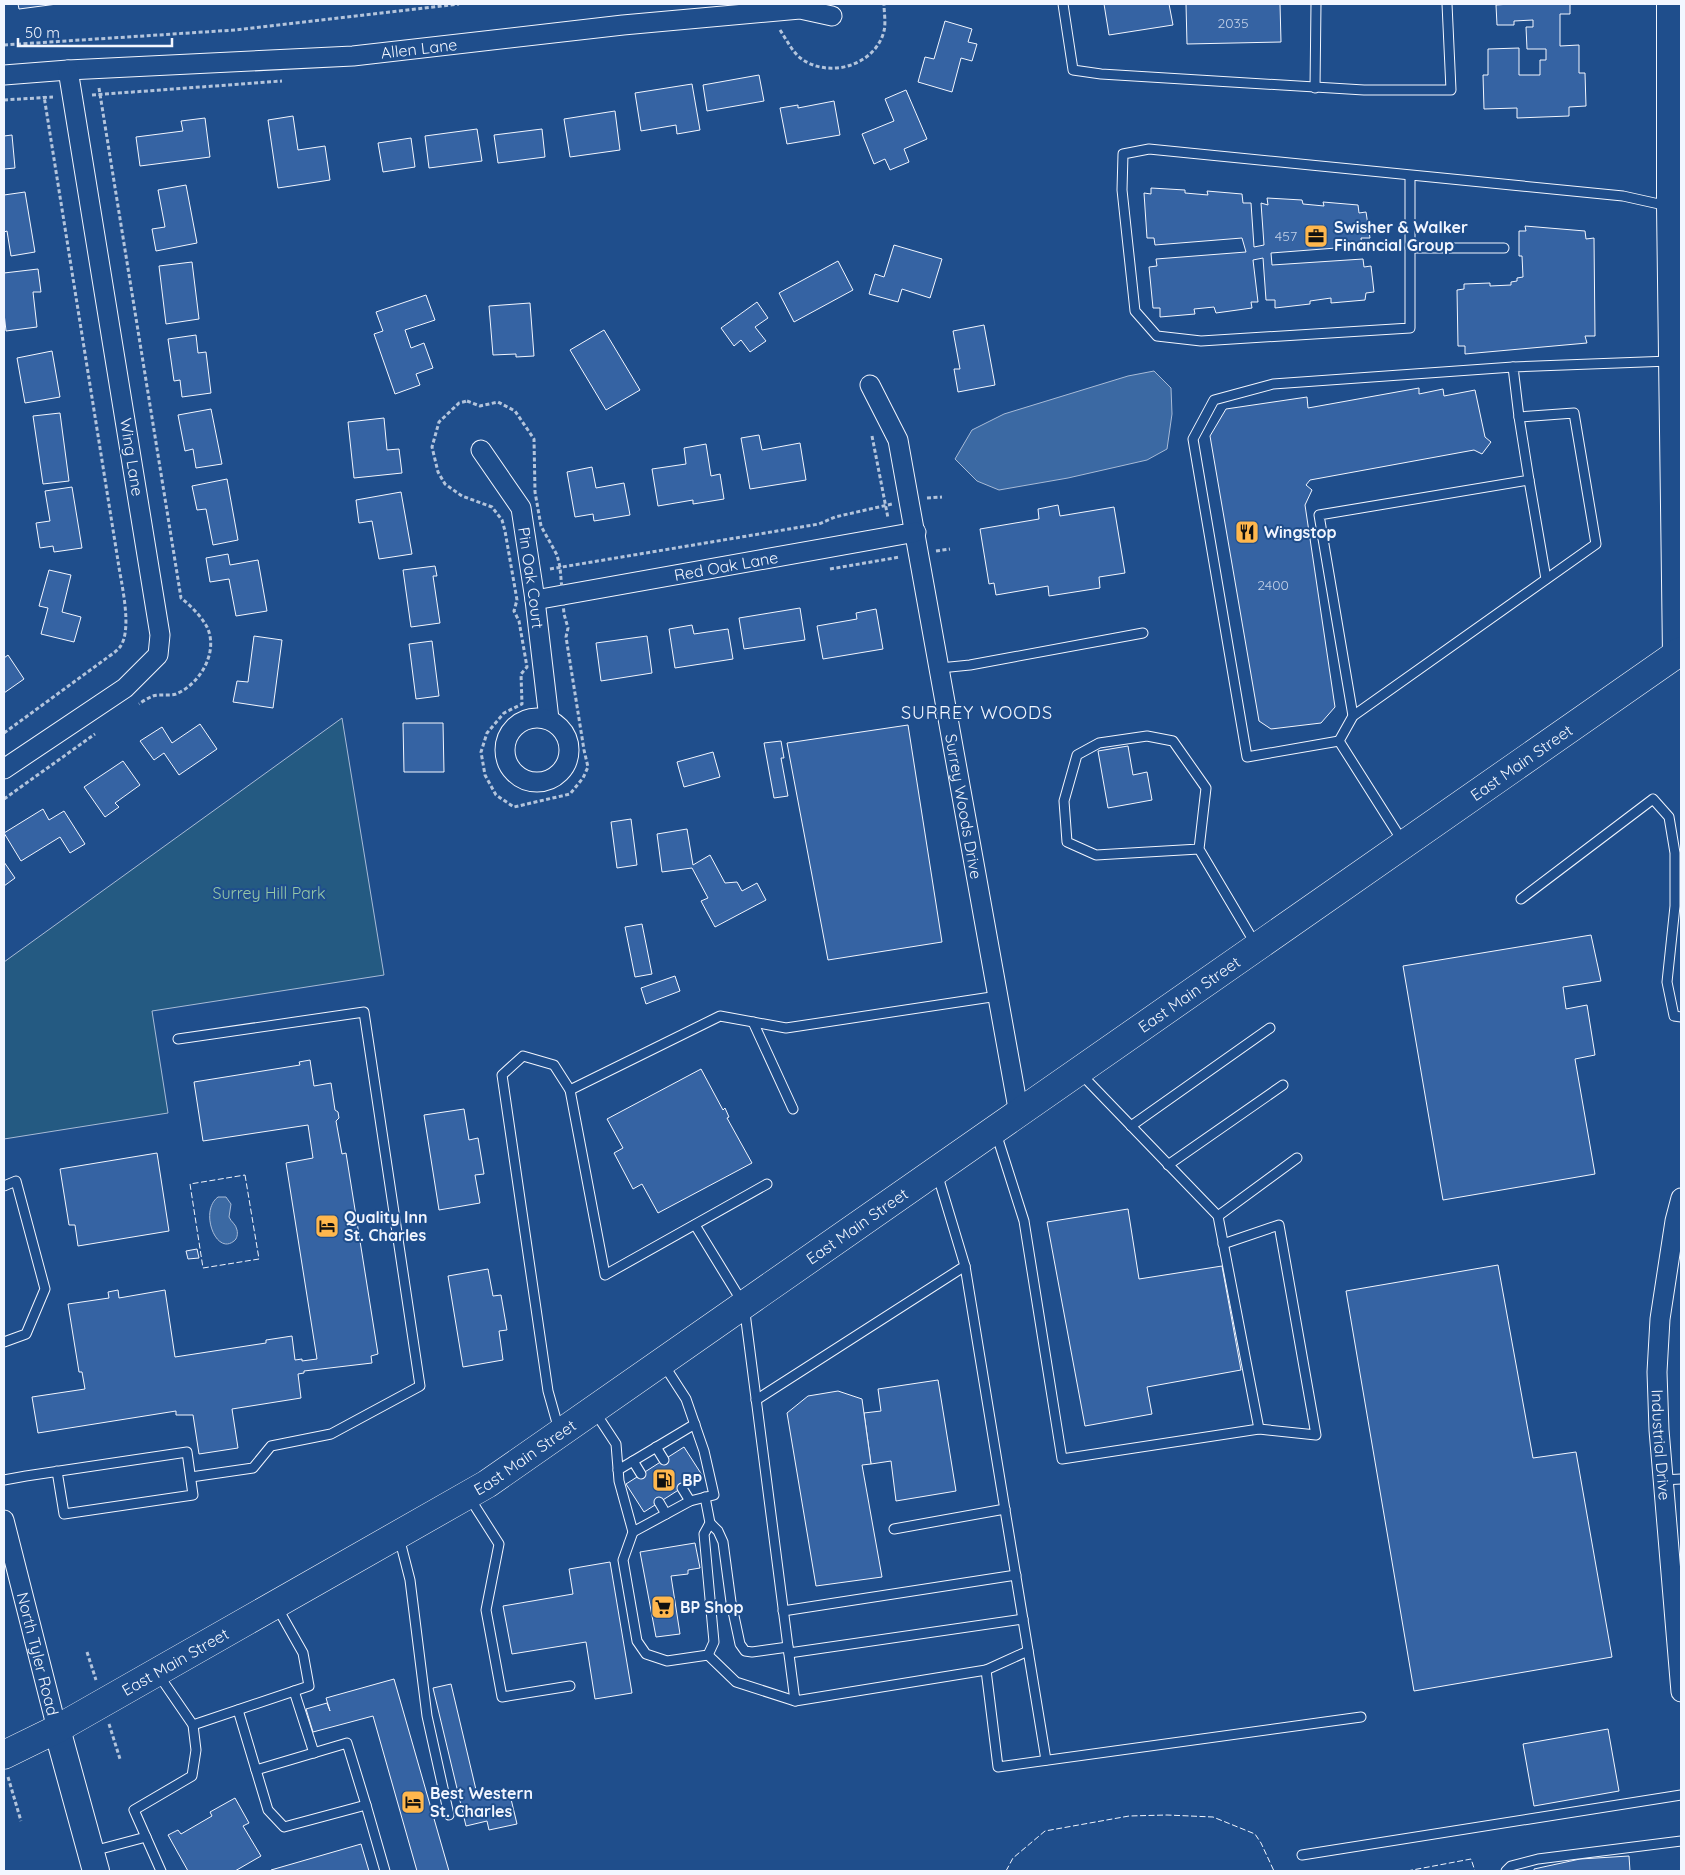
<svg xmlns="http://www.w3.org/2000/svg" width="1685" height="1875" font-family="Quicksand,sans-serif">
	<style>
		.green { fill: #245a82; stroke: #a8bbd7 }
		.water { fill: #3b69a3; stroke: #a8bbd7 }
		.building { fill: #3563a3; stroke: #f2f6ff }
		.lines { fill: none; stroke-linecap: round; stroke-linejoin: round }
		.lane-casing { stroke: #f2f6ff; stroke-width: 11 }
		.street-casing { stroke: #f2f6ff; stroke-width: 21 }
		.secondary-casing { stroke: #f2f6ff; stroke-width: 28 }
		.primary-casing { stroke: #f2f6ff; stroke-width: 29 }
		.path { stroke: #b3c4dc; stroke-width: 3; stroke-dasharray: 4 2.5; stroke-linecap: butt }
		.lane { stroke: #1f4e8c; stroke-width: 9 }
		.street { stroke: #1f4e8c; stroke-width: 19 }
		.secondary { stroke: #1f4e8c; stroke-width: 26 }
		.primary { stroke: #1f4e8c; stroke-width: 28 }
		.fence { stroke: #f2f6ff; stroke-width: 1; stroke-dasharray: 6 2.5; stroke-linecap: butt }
		.labels { text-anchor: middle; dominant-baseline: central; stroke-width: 4; stroke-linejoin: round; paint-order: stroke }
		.number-label { font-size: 14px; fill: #c3d1e8 }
		.street-label { font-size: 16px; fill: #f2f6ff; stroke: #1f4e8c }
		.poi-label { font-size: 16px; font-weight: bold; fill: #f2f6ff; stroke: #1f4e8c; text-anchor: start }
		.park-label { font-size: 16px; fill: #97c8a6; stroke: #1f4e8c }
		.neighbourhood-label { font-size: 18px; letter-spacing: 1px; fill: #f2f6ff; stroke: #1f4e8c }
	</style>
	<rect width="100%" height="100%" fill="#1f4e8c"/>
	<!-- green -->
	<polygon class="green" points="342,718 384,975 152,1011 168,1113 4,1139 4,962"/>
	<!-- water -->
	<g class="water">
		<polygon points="1154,371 1171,388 1172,414 1167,449 1147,460 1068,478 999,490 977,481 955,459 972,430 1004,414 1128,376"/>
		<path d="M218,1197H226L231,1204L229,1217C231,1222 236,1224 237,1230C238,1234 237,1239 234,1241C216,1256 199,1211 218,1197Z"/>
	</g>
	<!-- building -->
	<g class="building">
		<polygon points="18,4 57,4 19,9"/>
		<polygon points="1104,4 1169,4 1173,25 1109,35"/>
		<polygon points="1186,4 1280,4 1281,42 1187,44"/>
		<polygon points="1510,4 1570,4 1570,14 1560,14 1560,46 1579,45 1579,73 1585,73 1586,106 1569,107 1569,116 1517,118 1517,108 1484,109 1483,75 1488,75 1488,49 1519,48 1519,75 1540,75 1540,60 1546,60 1546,49 1527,49 1526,27 1533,27 1533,20 1514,21 1514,25 1497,25 1496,5"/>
		<polygon points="945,21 972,29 968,42 977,44 972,61 961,58 952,92 918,82 925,57 934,59"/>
		<polygon points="759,75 764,101 707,111 703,85"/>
		<polygon points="692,84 700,130 677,134 676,125 641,131 635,93"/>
		<polygon points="906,90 927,139 904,149 909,162 890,170 885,159 874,164 862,134 894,121 885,99"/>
		<polygon points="834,101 840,135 787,144 780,108 798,105 798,108"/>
		<polygon points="615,111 620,150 570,157 564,119"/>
		<polygon points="293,116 298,150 325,146 330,180 278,188 268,120"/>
		<polygon points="205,118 210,157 140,166 136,137 183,131 181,121"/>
		<polygon points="477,129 482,161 429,168 425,136"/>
		<polygon points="542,129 545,157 498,163 494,135"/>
		<polygon points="12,135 15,168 4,169 4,136"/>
		<polygon points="411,138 415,167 383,172 378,143"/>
		<polygon points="186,185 197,243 156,251 152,229 165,227 158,190"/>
		<polygon points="1151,188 1185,190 1185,193 1208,195 1207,191 1242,194 1243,203 1251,203 1254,247 1264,245 1261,203 1268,205 1267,198 1302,200 1303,204 1324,206 1323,202 1358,205 1359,213 1366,212 1370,238 1361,238 1362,246 1271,253 1272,265 1363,259 1364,267 1371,266 1374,292 1366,293 1365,300 1331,303 1331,298 1310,301 1310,304 1275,308 1275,300 1266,300 1263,258 1253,260 1258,302 1251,302 1252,308 1216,313 1214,307 1194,309 1195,314 1160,317 1160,308 1153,308 1149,267 1157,266 1156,259 1246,252 1242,238 1155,245 1154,238 1147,238 1144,193 1151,194"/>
		<polygon points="25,192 35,252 11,256 7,231 4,232 4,195"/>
		<polygon points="1525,226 1585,231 1586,239 1594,238 1595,336 1585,336 1587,343 1465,354 1465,346 1458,346 1457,290 1464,289 1464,284 1490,283 1490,286 1511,285 1511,282 1517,281 1517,278 1523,277 1522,256 1519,256 1519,231 1526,231"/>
		<polygon points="894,245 942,259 930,298 902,289 898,302 869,294 875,274 884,277"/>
		<polygon points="838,261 853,290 794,322 779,293"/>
		<polygon points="192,262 199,319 166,324 159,266"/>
		<polygon points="38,269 41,292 33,292 37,327 6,331 4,313 4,273"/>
		<polygon points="426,295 435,320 405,330 411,348 424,343 433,368 416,374 420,385 395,394 374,334 383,331 376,312"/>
		<polygon points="757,302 768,318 755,327 766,341 750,352 741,340 734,346 721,328"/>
		<polygon points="530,303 534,356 516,357 516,354 493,355 489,306"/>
		<polygon points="984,325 995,385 958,392 954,369 960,369 953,331"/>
		<polygon points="604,330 640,390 606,410 570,350"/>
		<polygon points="196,335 198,353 206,352 211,393 182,397 180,380 174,381 168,339"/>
		<polygon points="52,351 60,397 25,403 17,358"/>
		<polygon points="1419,388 1419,394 1443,389 1444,396 1475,390 1485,437 1491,442 1482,454 1474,450 1310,480 1306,485 1312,490 1305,505 1335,707 1321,723 1271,729 1259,721 1210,436 1226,409 1307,397 1308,408"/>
		<polygon points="211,409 222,464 196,468 193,449 185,451 178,415"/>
		<polygon points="60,413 69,481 43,484 33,416"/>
		<polygon points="384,418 387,450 399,449 402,473 354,478 348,422"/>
		<polygon points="759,435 762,450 800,443 806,480 750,489 741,438"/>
		<polygon points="706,444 711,476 720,474 724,499 693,504 693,500 658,506 652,469 686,464 684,448"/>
		<polygon points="592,467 596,488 624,483 630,515 594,521 593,514 575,517 567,472"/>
		<polygon points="227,479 238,540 213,545 206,509 197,510 192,486"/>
		<polygon points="72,487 82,548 54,552 53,546 40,548 36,523 50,521 45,491"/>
		<polygon points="401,492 412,554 379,559 372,521 359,523 356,500"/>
		<polygon points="1058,505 1060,516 1114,507 1125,573 1099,577 1100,588 1049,596 1048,586 996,595 994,583 989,584 980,529 1039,519 1038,509"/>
		<polygon points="228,554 230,565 258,560 267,611 236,616 229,579 210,582 206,558"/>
		<polygon points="435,566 437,576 433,576 440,623 411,627 403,570"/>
		<polygon points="49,570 71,575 62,612 81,617 74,642 41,634 48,608 39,606"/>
		<polygon points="800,608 805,640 744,649 739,618"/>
		<polygon points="876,609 883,649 823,659 817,626 857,619 856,613"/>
		<polygon points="692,625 694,634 728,629 733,659 675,668 669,629"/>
		<polygon points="254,636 282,640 273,708 233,702 237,681 248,682"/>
		<polygon points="647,636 652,673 601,681 596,643"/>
		<polygon points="432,641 439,696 416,699 409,644"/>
		<polygon points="8,655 24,679 4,693 4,658"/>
		<polygon points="403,723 443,723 444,772 404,772"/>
		<polygon points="200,724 217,749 179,775 164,753 154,760 140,741 162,727 172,743"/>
		<polygon points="908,725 942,942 828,960 787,743"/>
		<polygon points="781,741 784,758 781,758 788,796 774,798 764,743"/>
		<polygon points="1128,746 1133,775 1147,772 1152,800 1108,808 1098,751"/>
		<polygon points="713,752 720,777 684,787 677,762"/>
		<polygon points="123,761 140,785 115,803 119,807 105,817 84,787"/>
		<polygon points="43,809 49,820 64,811 85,844 70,853 60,837 21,861 4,833"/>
		<polygon points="631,819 637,865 617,868 611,822"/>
		<polygon points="687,829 693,865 710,855 725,883 737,882 742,891 757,883 766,900 715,927 701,901 708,898 692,868 662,872 657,834"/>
		<polygon points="4,862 15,878 4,886"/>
		<polygon points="642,924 652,974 635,977 625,927"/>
		<polygon points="1591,935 1601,981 1563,987 1566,1009 1587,1005 1595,1055 1575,1059 1595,1174 1443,1200 1403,966"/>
		<polygon points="675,976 680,991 646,1004 641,988"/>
		<polygon points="310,1060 314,1086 331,1083 335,1110 338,1112 339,1118 336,1121 342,1154 346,1153 378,1354 371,1356 372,1363 304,1371 304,1373 298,1374 301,1398 232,1409 238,1448 199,1454 193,1415 176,1415 176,1411 38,1433 32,1397 85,1389 82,1372 79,1372 68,1304 109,1298 108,1292 118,1290 119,1298 165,1290 175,1357 266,1343 266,1340 292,1336 295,1360 302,1359 302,1361 317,1359 286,1163 313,1158 308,1125 203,1141 194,1082 300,1065 299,1062"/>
		<polygon points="701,1069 723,1110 725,1108 729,1117 727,1118 752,1163 658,1213 642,1184 633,1189 614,1153 623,1148 607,1119"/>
		<polygon points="464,1109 469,1140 478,1138 484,1174 475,1175 480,1203 439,1210 424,1115"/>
		<polygon points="157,1153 169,1231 78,1246 75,1225 69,1225 60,1169"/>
		<polygon points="1128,1209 1139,1279 1222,1266 1241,1370 1147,1387 1152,1414 1085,1426 1047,1222"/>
		<polygon points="197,1249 199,1258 188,1259 186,1251"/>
		<polygon points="1498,1265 1533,1458 1576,1452 1612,1657 1414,1691 1346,1291"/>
		<polygon points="488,1269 493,1296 501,1295 507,1330 499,1331 503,1360 463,1367 448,1276"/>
		<polygon points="938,1380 956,1491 896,1501 891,1461 871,1464 864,1413 881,1411 878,1389"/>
		<polygon points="838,1391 862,1399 871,1464 862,1465 882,1577 816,1586 787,1413 808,1396"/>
		<polygon points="684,1447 702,1475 644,1512 626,1484"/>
		<polygon points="695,1543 700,1568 688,1570 688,1574 671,1576 680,1634 656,1637 640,1552"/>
		<polygon points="610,1562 632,1693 595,1699 586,1642 512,1654 503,1606 573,1594 569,1569"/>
		<polygon points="394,1679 449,1871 417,1871 373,1716 313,1732 306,1709 327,1703 330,1711 326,1698"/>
		<polygon points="451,1684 477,1794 482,1793 511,1799 517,1824 489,1830 487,1821 466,1826 433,1688"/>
		<polygon points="1608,1729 1619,1791 1534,1806 1523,1744"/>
		<polygon points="235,1798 249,1823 243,1826 261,1856 235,1871 188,1871 168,1835 178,1830 181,1834 212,1816 210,1812"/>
		<polygon points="361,1844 369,1871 272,1871 271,1870"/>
		<polygon points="1629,1856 1630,1871 1534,1871 1534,1869 1580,1859"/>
	</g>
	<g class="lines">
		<!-- lane casing -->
		<g class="lane-casing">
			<g id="lane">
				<polyline points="1063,4 1073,70 1101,74 1364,90 1451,90 1447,4"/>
				<polyline points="1315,88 1316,4"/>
				<polyline points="1410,175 1410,328 1201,341 1157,336 1135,311 1122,190 1123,154 1149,149 1623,196 1668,206"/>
				<polyline points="1410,248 1504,248"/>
				<polyline points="1529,480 1546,579"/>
				<polyline points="940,668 970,665 1143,633"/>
				<polyline points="1353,716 1319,515 1529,480 1519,417"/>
				<polyline points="1339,741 1247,757 1193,439 1214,400 1273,384 1513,367"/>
				<polyline points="1403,842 1339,741 1353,716 1596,544 1574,413 1519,417 1513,367 1670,361"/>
				<polyline points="1199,849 1096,855 1067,842 1064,801 1077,755 1099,743 1147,736 1173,741 1206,788 1199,849 1256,945"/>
				<polyline points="1521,899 1653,799 1669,817 1675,853 1675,906 1667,982 1674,1016 1681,1017"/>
				<polyline points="753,1022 793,1109"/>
				<polyline points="178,1039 364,1012 420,1386 331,1434 271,1446 253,1468 191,1477"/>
				<polyline points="1131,1126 1270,1028"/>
				<polyline points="996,1133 1024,1221 1062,1459 1259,1429 1218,1216 1081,1074"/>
				<polyline points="1168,1165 1283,1085"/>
				<polyline points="767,1184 605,1275 570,1090 720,1016 786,1028 998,996"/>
				<polyline points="4,1186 16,1181 45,1289 26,1334 4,1342"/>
				<polyline points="1218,1216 1297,1158"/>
				<polyline points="695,1225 744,1305 795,1701 986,1670 998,1767 1361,1717"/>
				<polyline points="1223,1244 1279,1225 1316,1435 1259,1429"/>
				<polyline points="965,1266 1046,1760"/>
				<polyline points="756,1400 965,1266 937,1173"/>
				<polyline points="595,1412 616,1444 619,1481 633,1532 690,1501 714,1495 704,1451 686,1399 664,1365"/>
				<polyline points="559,1430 548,1391 502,1075 523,1056 554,1065 570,1090"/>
				<polyline points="656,1447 664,1460"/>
				<polyline points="633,1461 641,1474"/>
				<polyline points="618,1470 695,1424"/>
				<polyline points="4,1480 26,1476 187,1452 193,1495 64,1514 57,1471"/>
				<polyline points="1663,1480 1681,1479"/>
				<polyline points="682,1488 690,1501"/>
				<polyline points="469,1497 499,1544 486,1610 502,1697 570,1686"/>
				<polyline points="659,1502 666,1514"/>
				<polyline points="710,1523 718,1531 723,1542 731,1602 740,1644 745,1651 752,1652 788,1647"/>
				<polyline points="894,1529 1005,1509"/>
				<polyline points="633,1532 623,1560 637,1641 646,1654 667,1661 708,1655 714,1642 704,1534 710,1523 705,1497"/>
				<polyline points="399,1537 410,1580 427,1716 449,1815"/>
				<polyline points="783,1611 1016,1575"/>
				<polyline points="789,1653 1023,1619"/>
				<polyline points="708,1655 736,1682 795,1701"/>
				<polyline points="986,1670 1028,1651"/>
				<polyline points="158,1674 193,1725 196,1750 192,1776 134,1810 161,1871"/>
				<polyline points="294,1691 314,1753"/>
				<polyline points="238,1710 268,1810 284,1827 366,1805 385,1871"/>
				<polyline points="193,1725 309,1686 303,1653 277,1607"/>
				<polyline points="256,1770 347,1743 366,1805"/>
				<polyline points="93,1851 146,1837"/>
				<polyline points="1302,1855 1681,1795"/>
				<polyline points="1506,1871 1511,1866 1538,1859 1681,1841"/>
			</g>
		</g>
		<!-- street casing -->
		<g class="street-casing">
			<g id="street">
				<path id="s1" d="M4,75L68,70L353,56L623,25L800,9L832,16"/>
				<path id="s2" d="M870,385L898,440L1019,1114"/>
				<path id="s3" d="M481,450L521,508L535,600L549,719"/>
				<path id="s4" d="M535,600L916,532"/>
				<circle cx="537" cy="750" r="32"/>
				<polyline points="4,769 125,688 158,655 160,635 68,70"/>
				<path id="s5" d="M1681,1198L1675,1221L1660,1319L1657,1372L1659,1430L1681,1692"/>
				<path id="s6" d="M4,1520L57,1729"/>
			</g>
		</g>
		<!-- secondary casing -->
		<g class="secondary-casing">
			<g id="secondary">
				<polyline points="1670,4 1670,206 1676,655"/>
				<polyline points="57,1729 96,1871"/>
			</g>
		</g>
		<!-- primary casing -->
		<g class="primary-casing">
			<g id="primary">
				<path id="s7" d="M4,1755L57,1729L487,1484L1681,651"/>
			</g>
		</g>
		<!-- path -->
		<g class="path">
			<path d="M780,30C786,39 791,49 798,56C825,80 875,67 884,31C886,23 884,12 884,4"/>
			<polyline points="4,45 235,30 459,4"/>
			<path d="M99,88L181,598C191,606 201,616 207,627C219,652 200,684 176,694C169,696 160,694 153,696C148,698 143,701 139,704"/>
			<polyline points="92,95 282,81"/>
			<polyline points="4,100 53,97"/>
			<polygon points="467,401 480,406 498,402 515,411 534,439 535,492 541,526 557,555 560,567 564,614 568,628 566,637 584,750 588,767 583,778 570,794 514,807 496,795 485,775 481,752 487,733 504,713 522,704 521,674 527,667 519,621 514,611 517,600 505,531 502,520 492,507 462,496 445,484 438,472 432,447 439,422 459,403"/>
			<polyline points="872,436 888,518"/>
			<polyline points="927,498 942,497"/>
			<polyline points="936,551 950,549"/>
			<polyline points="550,569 819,524 835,517 892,504"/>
			<polyline points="830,569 900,557"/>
			<path d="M4,733L104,660C109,656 116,652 120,647C133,629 121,583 118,561L44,96"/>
			<polyline points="4,799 95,734"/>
			<polyline points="87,1652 96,1680"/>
			<polyline points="109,1724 120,1759"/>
			<polyline points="8,1777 21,1821"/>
		</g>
		<!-- lane -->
		<use href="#lane" class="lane"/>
		<!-- street -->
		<use href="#street" class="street"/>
		<!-- secondary -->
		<use href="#secondary" class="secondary"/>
		<!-- primary -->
		<use href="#primary" class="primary"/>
		<!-- fence -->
		<g class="fence">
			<polygon points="245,1175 259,1259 203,1268 190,1184"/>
			<polyline points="1006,1871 1013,1858 1045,1831 1129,1816 1167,1815 1213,1817 1255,1834 1261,1843 1274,1871"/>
			<polyline points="1407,1871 1471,1859 1475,1871"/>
		</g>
	</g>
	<!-- icons -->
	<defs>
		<g id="office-square" transform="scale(1.25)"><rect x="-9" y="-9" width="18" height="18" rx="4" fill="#ffb74d" stroke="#1f4e8c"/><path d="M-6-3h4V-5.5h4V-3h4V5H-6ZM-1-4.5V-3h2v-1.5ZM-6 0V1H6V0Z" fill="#111"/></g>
		<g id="restaurant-square" transform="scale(1.25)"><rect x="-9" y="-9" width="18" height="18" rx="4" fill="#ffb74d" stroke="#1f4e8c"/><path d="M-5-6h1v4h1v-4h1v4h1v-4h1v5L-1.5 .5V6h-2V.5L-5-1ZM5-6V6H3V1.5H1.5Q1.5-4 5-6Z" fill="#111"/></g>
		<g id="hotel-square" transform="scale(1.25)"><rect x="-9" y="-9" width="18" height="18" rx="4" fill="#ffb74d" stroke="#1f4e8c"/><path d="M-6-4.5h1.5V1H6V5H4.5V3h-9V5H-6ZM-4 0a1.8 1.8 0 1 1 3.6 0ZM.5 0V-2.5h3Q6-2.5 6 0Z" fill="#111"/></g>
		<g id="fuel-square" transform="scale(1.25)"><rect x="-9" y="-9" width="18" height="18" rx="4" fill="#ffb74d" stroke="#1f4e8c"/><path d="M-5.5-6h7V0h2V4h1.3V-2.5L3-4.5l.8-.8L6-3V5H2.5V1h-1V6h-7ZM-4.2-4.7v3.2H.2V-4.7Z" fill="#111"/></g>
		<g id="supermarket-square" transform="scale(1.25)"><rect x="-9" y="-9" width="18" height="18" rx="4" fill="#ffb74d" stroke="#1f4e8c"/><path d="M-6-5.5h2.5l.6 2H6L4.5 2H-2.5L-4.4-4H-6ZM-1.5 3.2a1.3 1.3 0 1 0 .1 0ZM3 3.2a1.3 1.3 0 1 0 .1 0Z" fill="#111"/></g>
	</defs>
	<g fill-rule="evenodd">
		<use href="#office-square" x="1316" y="236"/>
		<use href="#restaurant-square" x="1247" y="532"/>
		<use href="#hotel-square" x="327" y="1226"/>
		<use href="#fuel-square" x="664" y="1480"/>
		<use href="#supermarket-square" x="663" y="1607"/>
		<use href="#hotel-square" x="413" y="1802"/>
	</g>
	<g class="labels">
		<!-- number labels -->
		<g class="number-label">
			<text x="1233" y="23">2035</text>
			<text x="1286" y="236">457</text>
			<text x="1273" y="585">2400</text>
		</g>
		<!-- street labels -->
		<g class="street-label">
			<text stroke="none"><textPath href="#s1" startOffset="416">Allen Lane</textPath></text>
			<text transform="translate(132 457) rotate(81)">Wing Lane</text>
			<text stroke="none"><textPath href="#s4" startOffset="194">Red Oak Lane</textPath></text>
			<text stroke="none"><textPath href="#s3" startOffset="141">Pin Oak Court</textPath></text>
			<text stroke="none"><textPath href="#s7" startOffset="1815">East Main Street</textPath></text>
			<text stroke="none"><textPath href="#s2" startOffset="434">Surrey Woods Drive</textPath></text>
			<text stroke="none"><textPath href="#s7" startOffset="1410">East Main Street</textPath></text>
			<text stroke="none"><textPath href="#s7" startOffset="1005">East Main Street</textPath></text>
			<text stroke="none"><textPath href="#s5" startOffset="249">Industrial Drive</textPath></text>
			<text stroke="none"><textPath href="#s7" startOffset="600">East Main Street</textPath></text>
			<text stroke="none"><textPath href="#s6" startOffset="138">North Tyler Road</textPath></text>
			<text stroke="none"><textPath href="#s7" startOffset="195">East Main Street</textPath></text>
		</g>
		<!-- poi labels -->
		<g class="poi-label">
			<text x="1334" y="227">Swisher &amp; Walker<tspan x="1334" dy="18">Financial Group</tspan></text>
			<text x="1264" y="532">Wingstop</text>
			<text x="344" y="1217">Quality Inn<tspan x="344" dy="18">St. Charles</tspan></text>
			<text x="682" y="1480">BP</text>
			<text x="680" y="1607">BP Shop</text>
			<text x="430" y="1793">Best Western<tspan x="430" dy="18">St. Charles</tspan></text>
		</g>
		<!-- park labels -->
		<g class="park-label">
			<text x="269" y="893">Surrey Hill Park</text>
		</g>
		<!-- neighbourhood labels -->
		<g class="neighbourhood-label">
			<text x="977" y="712">SURREY WOODS</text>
		</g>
	</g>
	<!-- border -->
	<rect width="1685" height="1875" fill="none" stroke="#f2f6ff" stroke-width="10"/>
	<!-- scale -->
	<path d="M18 38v8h154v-8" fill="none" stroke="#f2f6ff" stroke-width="2.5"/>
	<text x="25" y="38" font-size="15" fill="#f2f6ff" stroke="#1f4e8c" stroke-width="4" paint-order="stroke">50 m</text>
</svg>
